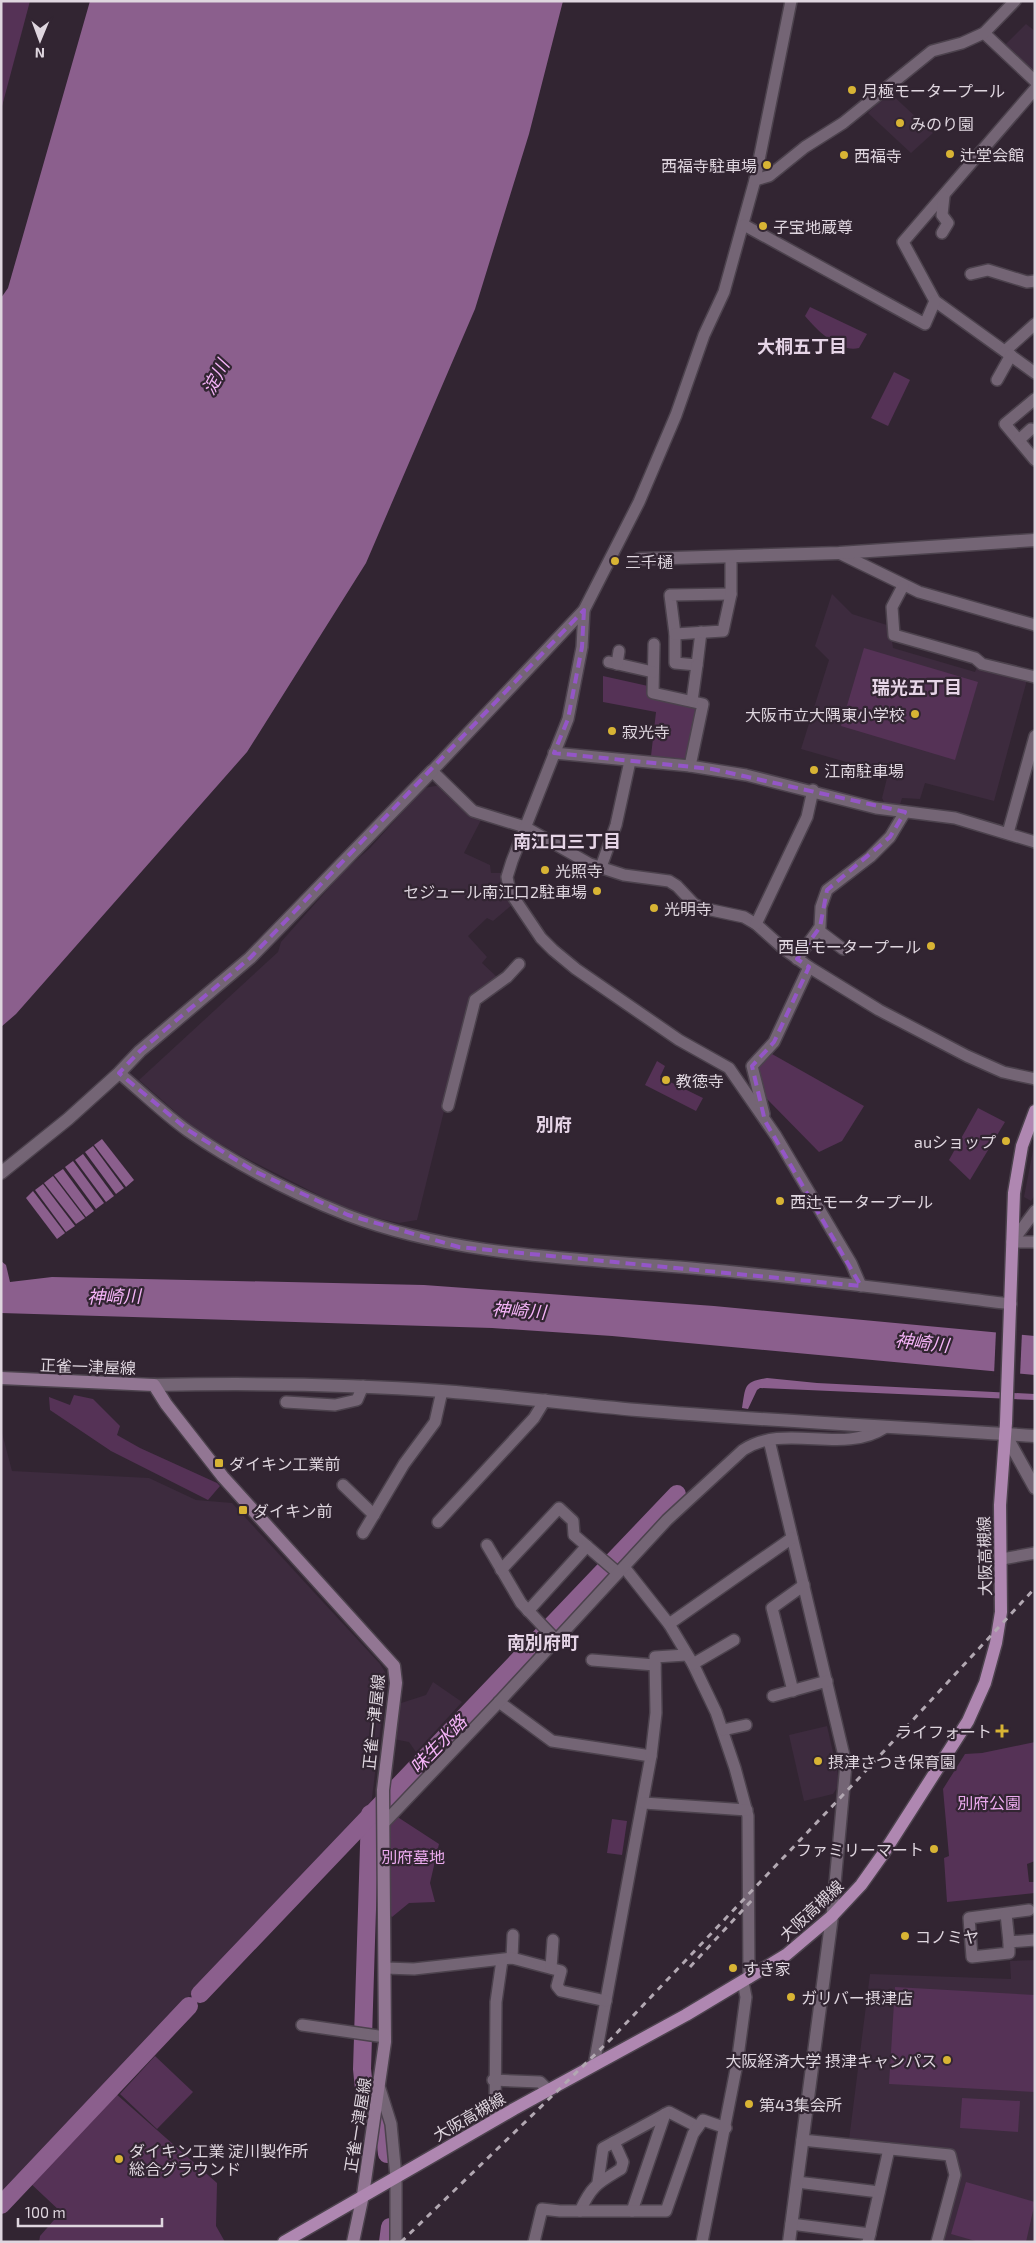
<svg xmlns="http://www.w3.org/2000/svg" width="1036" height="2243" font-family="'Exo 2','Noto Sans JP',sans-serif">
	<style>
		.built { fill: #3d2b3e }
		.green { fill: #553256 }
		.water { fill: #8b5f8d }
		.pier { fill: #322532 }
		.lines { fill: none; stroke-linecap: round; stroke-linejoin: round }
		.river { stroke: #8b5f8d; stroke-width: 18 }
		.minor-casing { stroke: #4c424d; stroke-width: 14 }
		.tertiary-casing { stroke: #4c424d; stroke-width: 15 }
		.secondary-casing { stroke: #4c424d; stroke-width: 15 }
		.primary-casing { stroke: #4c424d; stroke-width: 15 }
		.minor { stroke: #746575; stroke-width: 11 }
		.tertiary { stroke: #746575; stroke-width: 12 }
		.secondary { stroke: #927693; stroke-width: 12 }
		.primary { stroke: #af87b1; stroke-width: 12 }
		.rail { stroke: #b2a8b2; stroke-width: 3; stroke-dasharray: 6 6; stroke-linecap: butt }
		.marked { fill: none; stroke: #9456c7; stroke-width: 4; stroke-dasharray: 10 6; stroke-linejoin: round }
		.poi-dot { fill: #d8b434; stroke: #322532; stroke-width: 2 }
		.labels { text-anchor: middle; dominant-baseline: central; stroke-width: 4.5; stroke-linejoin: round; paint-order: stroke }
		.poi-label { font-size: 16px; fill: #dfd6df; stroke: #322532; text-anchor: start }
		.street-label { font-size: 16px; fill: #dfd6df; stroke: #322532 }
		.park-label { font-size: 16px; fill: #ecabef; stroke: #322532 }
		.neighbourhood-label { font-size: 18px; font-weight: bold; fill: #e6d5e7; stroke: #322532 }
		.water-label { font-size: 18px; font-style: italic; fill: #f4b3f7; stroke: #322532 }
	</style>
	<rect width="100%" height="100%" fill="#322532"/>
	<!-- built -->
	<g class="built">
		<polygon points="1026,24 1035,31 1035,74 1004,46"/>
		<polygon points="889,92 933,133 911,153 868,113"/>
		<polygon points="832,594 852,614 890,626 893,648 975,672 977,667 1027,680 994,801 925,783 920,799 902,798 900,805 885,804 882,798 888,774 801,749 829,660 815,646"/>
		<polygon points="441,785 469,812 481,820 464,853 490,865 491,873 505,873 513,904 493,921 487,918 468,936 487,957 482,963 498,978 472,998 417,1220 399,1223 354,1213 238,1154 194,1128 139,1080 278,952 281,942 344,871 370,848 424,788"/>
		<polygon points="1035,1140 1035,1195 1031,1201 1024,1197"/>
		<polygon points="1,1429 12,1471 149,1478 196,1500 232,1503 380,1664 386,1674 386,1683 371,1806 1,2194"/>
		<polygon points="433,1682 462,1702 416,1752 409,1742 393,1739 398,1704 426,1695"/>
		<polygon points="827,1726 840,1783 833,1794 804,1801 789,1735"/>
		<polygon points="1035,1960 1035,2242 941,2242 953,2151 849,2140 870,1974 1011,1979 1010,1961"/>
	</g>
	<!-- green -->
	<g class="green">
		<polygon points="1,1 30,1 1,110"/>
		<path d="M810,307L867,334L859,348C839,353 817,330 805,316Z"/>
		<polygon points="894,372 910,380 888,426 871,418"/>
		<polygon points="864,648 978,682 955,760 841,726"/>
		<polygon points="603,676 648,686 647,690 650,694 698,708 687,759 651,756 656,712 603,702"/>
		<polygon points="772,1054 864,1106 842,1141 819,1152 767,1099 757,1069"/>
		<polygon points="657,1061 665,1066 660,1077 703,1098 696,1111 645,1085"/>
		<polygon points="978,1108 1005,1122 970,1180 949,1160"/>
		<polygon points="74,1395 93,1399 120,1426 117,1435 140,1448 217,1483 220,1486 208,1500 111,1451 50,1410 49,1397 70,1405"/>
		<polygon points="1035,1742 1035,1861 1027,1864 1029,1882 1035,1882 1035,1893 947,1902 944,1858 949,1856 943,1789 965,1754 982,1753"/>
		<polygon points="396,1816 439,1844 430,1883 435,1902 409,1903 392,1917 389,1913 389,1823"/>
		<polygon points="612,1819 627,1821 622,1855 607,1853"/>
		<polygon points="895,1987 1035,1995 1035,2092 889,2084"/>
		<polygon points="155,2056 193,2092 157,2129 120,2094"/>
		<polygon points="115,2093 217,2183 216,2226 225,2242 39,2242 40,2236 61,2212 28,2181"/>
		<polygon points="962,2098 1020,2101 1018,2132 960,2128"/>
		<polygon points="966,2182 1035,2202 1026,2242 979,2242 951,2234"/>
	</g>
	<!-- water -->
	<g class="water">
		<polygon points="90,1 563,1 529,134 475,309 366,563 247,752 16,1014 1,1027 1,298 8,288"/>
		<polygon points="102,1139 134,1180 126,1187 94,1145"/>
		<polygon points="93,1146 124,1188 116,1194 85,1152"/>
		<polygon points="83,1154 114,1196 106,1202 75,1160"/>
		<polygon points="73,1161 104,1203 96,1209 65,1167"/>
		<polygon points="63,1169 94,1211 86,1217 54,1175"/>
		<polygon points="53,1176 85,1218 76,1224 44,1183"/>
		<polygon points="43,1184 75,1226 66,1232 35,1190"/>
		<polygon points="33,1191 65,1233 57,1239 26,1198"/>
		<polygon points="1,1261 6,1265 10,1282 52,1277 424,1285 714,1306 1035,1336 1035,1375 612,1336 492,1328 1,1313"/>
		<path d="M767,1378L817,1383L1035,1394V1400L760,1388L757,1390L748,1409L742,1408C746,1386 743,1382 767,1378Z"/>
	</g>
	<!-- pier -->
	<polygon class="pier" points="996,1331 1022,1332 1020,1376 994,1375"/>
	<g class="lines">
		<!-- river -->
		<g class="river">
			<polyline points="370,1814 362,2069 364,2089 383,2118 387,2154"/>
			<polyline points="200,1994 677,1494"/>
			<polyline points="1,2205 189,2006"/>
			<polyline points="388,2242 390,2227"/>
		</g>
		<!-- minor casing -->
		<g class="minor-casing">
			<g id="minor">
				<polyline points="791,1 755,180 724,292 704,335 676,415 639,502 584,610 432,771 473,811 525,827 590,864 624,875 669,881 677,886 694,904 702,908 744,917 756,924 784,949 809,967 879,1010 967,1056 1003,1072 1035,1079"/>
				<polyline points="984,33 1035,81"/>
				<polyline points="1035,89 903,242 935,301 1035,373"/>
				<polyline points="755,180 769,176 805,147 843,123 932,51 962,43 984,33 1015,1"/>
				<polyline points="744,225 925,324 935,301"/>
				<polyline points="942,233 948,223 942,215 944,196"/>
				<polyline points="971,274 988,270 1027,282 1035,281"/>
				<polyline points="1005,351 1035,324"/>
				<polyline points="997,380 1011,355"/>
				<polyline points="1035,399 1005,424 1035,460"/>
				<polyline points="1019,440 1031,429"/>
				<polyline points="839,553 919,592 1035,625"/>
				<polyline points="903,586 892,607 894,635 975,658 982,664 1035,677"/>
				<polyline points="584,610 582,647 568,719 512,861 507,877 510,892 541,938 553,950 576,969 679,1040 729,1068 776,1136 851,1263 861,1286"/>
				<polyline points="701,632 697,665 675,663 675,634 670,595 731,594"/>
				<polyline points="675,634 723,631 731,594 731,557"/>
				<polyline points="654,644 653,693 703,704 690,766"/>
				<polyline points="609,662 653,672"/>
				<polyline points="617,664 619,651"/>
				<polyline points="692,701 697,665"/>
				<polyline points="554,753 690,766 746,775 876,808 955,818 1035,842"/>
				<polyline points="1008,833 1035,736"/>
				<polyline points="601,867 616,825 630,761"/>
				<polyline points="756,924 807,817 813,790"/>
				<polyline points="818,930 843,949"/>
				<polyline points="797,959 820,927 821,907 827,890 870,857 890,837 905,812"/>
				<path d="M119,1073C142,1092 164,1114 188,1131C236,1164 292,1193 347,1215C457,1257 575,1258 691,1268C798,1277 905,1291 1011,1304"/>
				<polyline points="448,1106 475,1000 507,977 519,964"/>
				<polyline points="764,1114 752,1066 774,1042 809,967"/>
				<polyline points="1012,1242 1035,1211"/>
				<polyline points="1012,1242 1035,1242"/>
				<polyline points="286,1402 335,1405 357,1400 363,1386"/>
				<polyline points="769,1440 846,1764 832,1916"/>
				<polyline points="343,1485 374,1515"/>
				<polyline points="438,1522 534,1418 545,1400"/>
				<polyline points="363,1533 404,1464 435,1422 442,1391"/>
				<polyline points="487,1545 521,1603 555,1639"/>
				<polyline points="1002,1559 1035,1553"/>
				<polyline points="624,1567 669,1624 693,1664 716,1712 735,1768 748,1816 749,1978"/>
				<polyline points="501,1570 559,1508 573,1521 574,1535 618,1573"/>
				<polyline points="528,1611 587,1546"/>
				<polyline points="669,1624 792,1538"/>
				<polyline points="592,1660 655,1665"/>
				<polyline points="693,1664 734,1640"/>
				<polyline points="793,1691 772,1608 804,1585"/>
				<polyline points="773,1696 827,1681"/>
				<polyline points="499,1702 552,1741 651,1756 594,2065"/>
				<polyline points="723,1730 746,1725"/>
				<polyline points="651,1756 656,1713 655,1657 686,1655"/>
				<polyline points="644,1803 747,1810"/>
				<path d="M384,1823L499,1702L667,1520L743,1450C785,1422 842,1455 884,1428"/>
				<polyline points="1029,1910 969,1918 972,1957 1009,1953 1009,1942 1035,1940"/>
				<polyline points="1006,1914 1009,1942"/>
				<polyline points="512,1958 513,1935"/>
				<polyline points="385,1968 414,1969 512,1958 561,1971 557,1986 561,1991 606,2001"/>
				<polyline points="551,1968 553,1940"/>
				<polyline points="302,2025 385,2037"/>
				<polyline points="493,2080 540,2082 548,2090"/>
				<polyline points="380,2089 391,2124 396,2177 396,2242"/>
				<polyline points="495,2120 496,2002 502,1960"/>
				<polyline points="802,2140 950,2155 955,2175 937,2242"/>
				<polyline points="598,2182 603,2148 669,2112 698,2127"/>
				<polyline points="797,2182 879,2192"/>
				<path d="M580,2211C592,2185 598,2183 621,2169L623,2162L614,2142"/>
				<polyline points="632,2211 665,2114"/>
				<polyline points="791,2224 870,2234"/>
				<polyline points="534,2242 542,2209 560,2211 666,2211 693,2134 703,2120 726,2128"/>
				<polyline points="702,2242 737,2064 746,1997 743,1982"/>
				<polyline points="868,2242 889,2149"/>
			</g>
		</g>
		<!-- tertiary casing -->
		<g class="tertiary-casing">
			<g id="tertiary">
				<polyline points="639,559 839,553 1035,540"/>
				<polyline points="1,1173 68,1119 119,1073 140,1051 250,958 432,771"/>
				<path d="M154,1385C250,1383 347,1384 442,1391C507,1396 572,1404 637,1410C769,1421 902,1427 1035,1436"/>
				<polyline points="1005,1434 1035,1488"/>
				<polyline points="789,2242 832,1916"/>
			</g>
		</g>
		<!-- secondary casing -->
		<g class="secondary-casing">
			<polyline id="secondary" points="1,1378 154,1385 166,1404 223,1477 394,1666 396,1683 383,1790 385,2042 363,2195 353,2242"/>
		</g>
		<!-- primary casing -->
		<g class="primary-casing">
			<polyline id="primary" points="284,2242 514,2109 686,2015 786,1955 832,1916 861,1885 883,1854 968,1721 985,1683 996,1643 1001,1612 1000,1505 1006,1423 1014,1193 1022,1146 1035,1111"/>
		</g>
		<!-- minor -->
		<use href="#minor" class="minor"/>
		<!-- tertiary -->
		<use href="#tertiary" class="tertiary"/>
		<!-- secondary -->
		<use href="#secondary" class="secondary"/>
		<!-- primary -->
		<use href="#primary" class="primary"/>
		<!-- rail -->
		<g class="rail">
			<polyline points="690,1967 753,1899"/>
			<polyline points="401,2242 611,2039 860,1777 1035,1588"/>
		</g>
	</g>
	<!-- marked area -->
	<path class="marked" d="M584,610L582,647L568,719L554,753L712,769L905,812L890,837L827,890L820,927L797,959L809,967L774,1042L752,1066L765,1121L861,1286L459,1247L348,1215L254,1171L188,1130L119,1073L140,1051L250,958Z"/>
	<!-- markers -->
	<g class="poi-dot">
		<circle cx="852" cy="90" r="5"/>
		<circle cx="900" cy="123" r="5"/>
		<circle cx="950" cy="154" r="5"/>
		<circle cx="844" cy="155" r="5"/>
		<circle cx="767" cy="165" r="5"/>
		<circle cx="763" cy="226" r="5"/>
		<circle cx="615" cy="561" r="5"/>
		<circle cx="915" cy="714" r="5"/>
		<circle cx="612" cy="731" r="5"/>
		<circle cx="814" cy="770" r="5"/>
		<circle cx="545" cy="870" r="5"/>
		<circle cx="597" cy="891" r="5"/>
		<circle cx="654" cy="908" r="5"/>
		<circle cx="931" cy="946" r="5"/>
		<circle cx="666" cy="1080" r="5"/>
		<circle cx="1006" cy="1141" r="5"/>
		<circle cx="780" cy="1201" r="5"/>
		<rect x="214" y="1458" width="10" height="10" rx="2.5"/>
		<rect x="238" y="1505" width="10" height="10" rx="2.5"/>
		<path d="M999.5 1723.5h5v5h5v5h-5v5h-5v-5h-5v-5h5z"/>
		<circle cx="818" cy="1761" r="5"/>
		<circle cx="934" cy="1849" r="5"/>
		<circle cx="905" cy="1936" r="5"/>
		<circle cx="733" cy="1968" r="5"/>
		<circle cx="791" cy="1997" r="5"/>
		<circle cx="947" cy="2060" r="5"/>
		<circle cx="749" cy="2104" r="5"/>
		<circle cx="119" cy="2159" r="5"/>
	</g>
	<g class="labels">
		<!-- poi labels -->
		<g class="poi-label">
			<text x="862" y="90">月極モータープール</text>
			<text x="910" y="123">みのり園</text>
			<text x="960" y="154">辻堂会館</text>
			<text x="854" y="155">西福寺</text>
			<text x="757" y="165" text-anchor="end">西福寺駐車場</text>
			<text x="773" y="226">子宝地蔵尊</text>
			<text x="625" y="561">三千樋</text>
			<text x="905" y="714" text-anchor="end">大阪市立大隅東小学校</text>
			<text x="622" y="731">寂光寺</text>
			<text x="824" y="770">江南駐車場</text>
			<text x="555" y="870">光照寺</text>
			<text x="587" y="891" text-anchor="end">セジュール南江口2駐車場</text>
			<text x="664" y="908">光明寺</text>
			<text x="921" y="946" text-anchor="end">西昌モータープール</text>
			<text x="676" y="1080">教徳寺</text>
			<text x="996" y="1141" text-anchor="end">auショップ</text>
			<text x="790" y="1201">西辻モータープール</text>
			<text x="229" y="1463">ダイキン工業前</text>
			<text x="253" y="1510">ダイキン前</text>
			<text x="992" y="1731" text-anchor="end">ライフォート</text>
			<text x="828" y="1761">摂津さつき保育園</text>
			<text x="924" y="1849" text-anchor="end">ファミリーマート</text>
			<text x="915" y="1936">コノミヤ</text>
			<text x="743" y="1968">すき家</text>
			<text x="801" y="1997">ガリバー摂津店</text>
			<text x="937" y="2060" text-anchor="end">大阪経済大学 摂津キャンパス</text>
			<text x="759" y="2104">第43集会所</text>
			<text x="129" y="2150">ダイキン工業 淀川製作所<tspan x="129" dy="18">総合グラウンド</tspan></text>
		</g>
		<!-- street labels -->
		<g class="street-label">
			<text transform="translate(88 1366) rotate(2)">正雀一津屋線</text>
			<text transform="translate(984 1556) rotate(-91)">大阪高槻線</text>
			<text transform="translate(373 1722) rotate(-84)">正雀一津屋線</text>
			<text transform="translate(811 1910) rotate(-43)">大阪高槻線</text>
			<text transform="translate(469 2116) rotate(-30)">大阪高槻線</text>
			<text transform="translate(357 2125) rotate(-81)">正雀一津屋線</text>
		</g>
		<!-- park labels -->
		<g class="park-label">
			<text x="989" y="1802">別府公園</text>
			<text x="413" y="1856">別府墓地</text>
		</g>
		<!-- neighbourhood labels -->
		<g class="neighbourhood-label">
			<text x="802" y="346">大桐五丁目</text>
			<text x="917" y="687">瑞光五丁目</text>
			<text x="567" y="841">南江口三丁目</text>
			<text x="554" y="1124">別府</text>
			<text x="543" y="1642">南別府町</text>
		</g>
		<!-- water labels -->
		<g class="water-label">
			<text transform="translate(215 377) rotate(-62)">淀川</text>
			<text transform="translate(114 1296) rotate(-1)">神崎川</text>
			<text transform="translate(519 1310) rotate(4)">神崎川</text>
			<text transform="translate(922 1342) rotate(6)">神崎川</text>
			<text transform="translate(438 1744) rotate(-46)">味生水路</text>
		</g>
	</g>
	<!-- border -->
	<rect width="1036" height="2243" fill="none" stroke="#dfd6df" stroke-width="5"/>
	<!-- north arrow -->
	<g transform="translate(40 40) rotate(181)" stroke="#322532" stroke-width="4" paint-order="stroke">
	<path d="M0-4L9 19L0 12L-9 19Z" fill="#dfd6df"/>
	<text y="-8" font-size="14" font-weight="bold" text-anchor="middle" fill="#dfd6df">N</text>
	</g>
	<!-- scale -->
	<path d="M18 2218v8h144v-8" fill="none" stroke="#dfd6df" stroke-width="2.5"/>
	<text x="25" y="2218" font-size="15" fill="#dfd6df" stroke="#322532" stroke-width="4" paint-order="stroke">100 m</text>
</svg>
